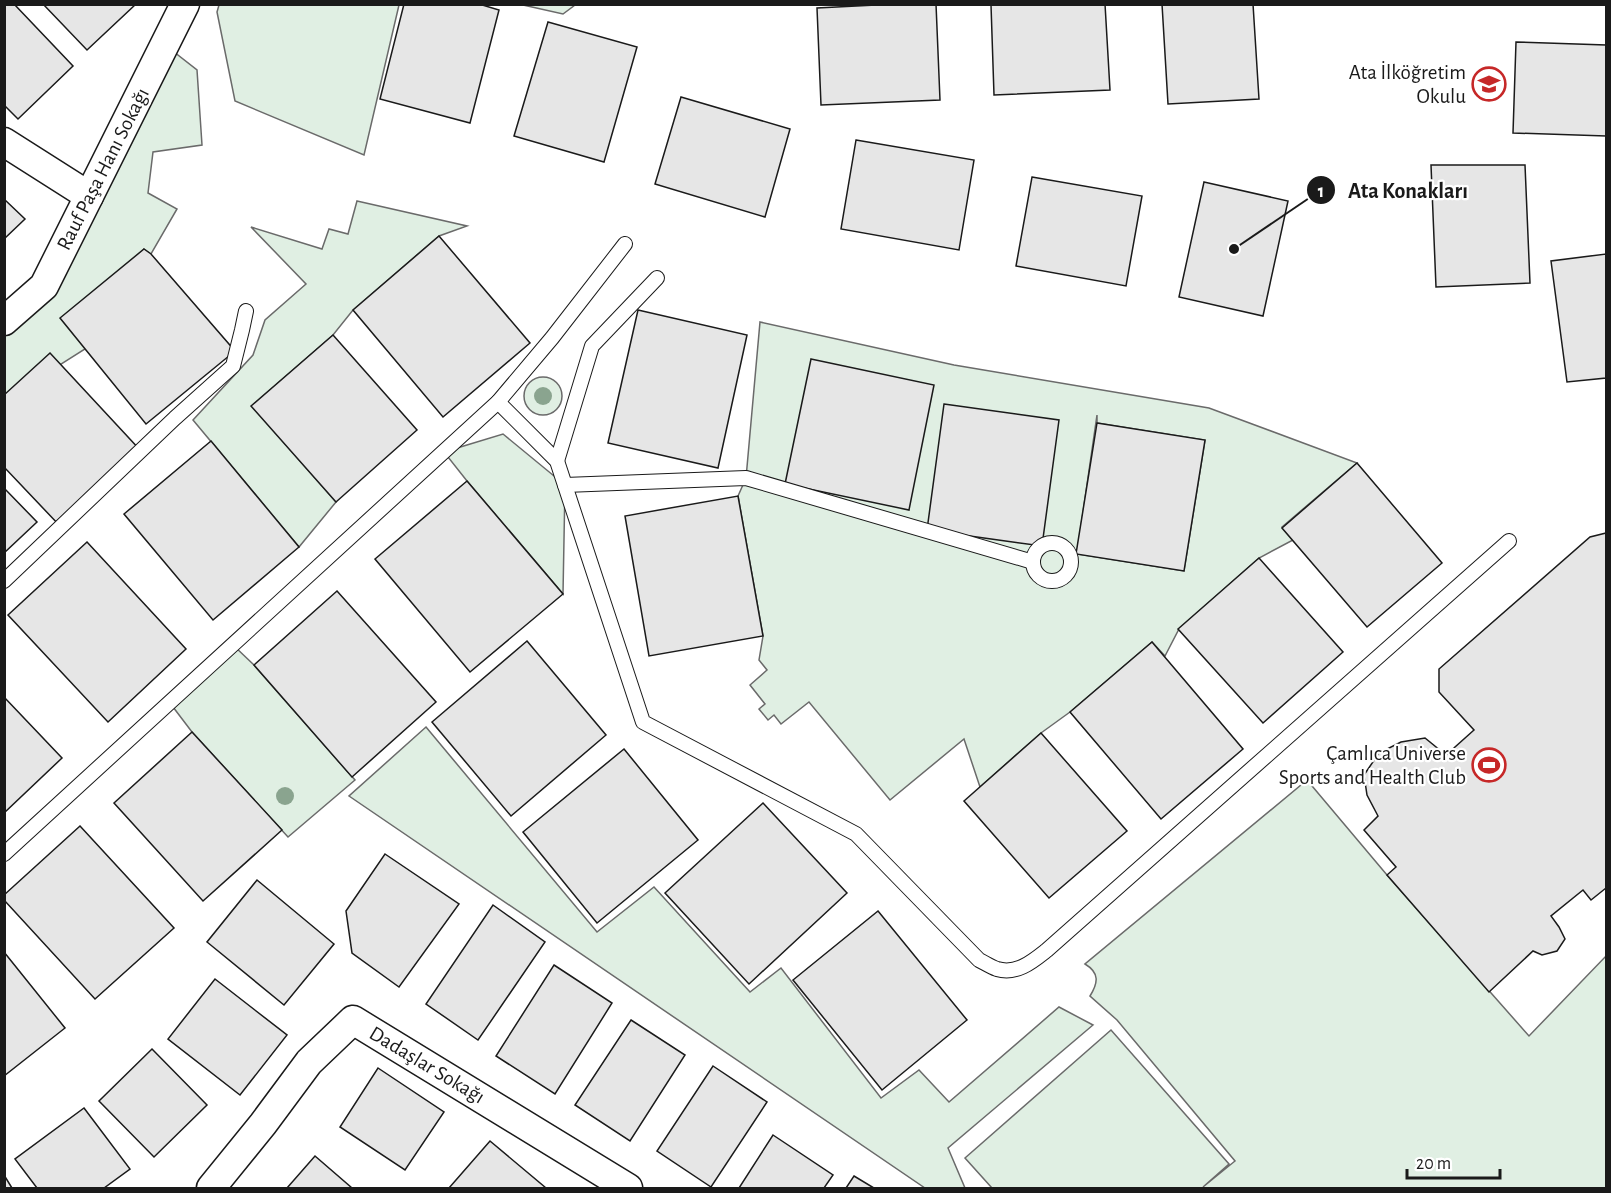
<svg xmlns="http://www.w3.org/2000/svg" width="1611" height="1193" font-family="'Alegreya Sans',sans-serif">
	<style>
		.green { fill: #e0efe3; stroke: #6a6a6a; stroke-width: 1.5; fill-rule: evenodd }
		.building { fill: #e6e6e6; stroke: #1a1a1a; stroke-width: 1.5 }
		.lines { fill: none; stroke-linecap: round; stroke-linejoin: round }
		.lane-casing { stroke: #1a1a1a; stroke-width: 16 }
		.street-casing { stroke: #1a1a1a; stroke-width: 31 }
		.lane { stroke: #fff; stroke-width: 14 }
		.street { stroke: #fff; stroke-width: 28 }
		.tree { fill: #8aa48f }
		.labels { text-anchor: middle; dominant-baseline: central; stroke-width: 4.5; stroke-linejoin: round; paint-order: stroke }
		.poi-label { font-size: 21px; fill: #1a1a1a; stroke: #fff; text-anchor: end }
		.street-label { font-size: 21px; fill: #1a1a1a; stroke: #fff }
		.leader { fill: none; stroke: #1a1a1a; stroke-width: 2 }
		.callout-dot { fill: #1a1a1a; stroke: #fff; stroke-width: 2 }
		.mark-label { font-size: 18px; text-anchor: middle; font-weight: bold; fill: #fff }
		.callout-label { font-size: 22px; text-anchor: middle; font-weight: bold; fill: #1a1a1a; stroke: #fff; stroke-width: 4.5; stroke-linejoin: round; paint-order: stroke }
	</style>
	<rect width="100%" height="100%" fill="#fff"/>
	<!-- green -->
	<g class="green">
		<polygon points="219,5 399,5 364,155 235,101 217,12"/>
		<polygon points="523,5 575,5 563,14"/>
		<polygon points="160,41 197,70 202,145 153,152 148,193 177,209 151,254 144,249 85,349 61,364 5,410 4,305 31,282"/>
		<polygon points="357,201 467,226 439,236 353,310 333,335 252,406 336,502 299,547 193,420 253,355 265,320 306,284 251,227 322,249 329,229 348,234"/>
		<path d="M760,322L954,365L1209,408L1357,463L1282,527L1293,540L1259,558L1179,629L1165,656L1152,642L1070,712L1041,733L980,787L964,739L890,800L809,702L781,724L774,715L768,720L759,709L765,704L750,685L767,670L759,660L763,636L738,496L746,478ZM1097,415V423L1205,440L1184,571L1077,554Z"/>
		<circle cx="543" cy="396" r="19"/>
		<polygon points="503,434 565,485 563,594 467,481 444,452"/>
		<polygon points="233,645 254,665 355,780 288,837 192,732 170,703"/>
		<polygon points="426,727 597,932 654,887 750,992 781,968 881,1098 919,1070 949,1102 1059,1007 1093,1025 948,1148 965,1188 925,1188 349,796"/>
		<path d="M1307,780L1387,875L1529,1036L1606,956V1188H992L965,1158L1111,1030L1229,1164L1203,1187L1235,1161L1117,1020L1090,996C1098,983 1100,973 1085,964Z"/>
	</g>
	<!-- building -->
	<g class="building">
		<polygon points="7,4 14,4 73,66 18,119 4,105 4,7"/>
		<polygon points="43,4 136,4 87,50"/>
		<polygon points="404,4 479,4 499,10 470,123 380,99"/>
		<polygon points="896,4 936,4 940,100 821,105 817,8"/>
		<polygon points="1105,4 1110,90 994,95 991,5"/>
		<polygon points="1162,4 1253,4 1259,99 1168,104"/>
		<polygon points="548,22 637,47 604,162 514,136"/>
		<polygon points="1516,42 1606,45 1606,136 1513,133"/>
		<polygon points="681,97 790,129 765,217 655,184"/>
		<polygon points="856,140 974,160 959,250 841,229"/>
		<polygon points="1431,165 1525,165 1530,283 1436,287"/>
		<polygon points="1032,177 1142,196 1126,286 1016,266"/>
		<polygon points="1204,182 1288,201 1263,316 1179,297"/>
		<polygon points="4,199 25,219 4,239"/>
		<polygon points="439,236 530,343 443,417 353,310"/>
		<polygon points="144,249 151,254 235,351 146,424 60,318"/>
		<polygon points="1606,254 1606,378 1567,382 1551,261"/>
		<polygon points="638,310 747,335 718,468 608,443"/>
		<polygon points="333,335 417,430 336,502 251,406"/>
		<polygon points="50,353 141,451 60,526 4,467 4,395"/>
		<polygon points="811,359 934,385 909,510 785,484"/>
		<polygon points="944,404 1059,420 1042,546 927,530"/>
		<polygon points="1097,423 1205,440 1184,571 1076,554"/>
		<polygon points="211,441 299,547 213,620 124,514"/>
		<polygon points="1357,463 1442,563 1367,627 1282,528"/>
		<polygon points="467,481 563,594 470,672 375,559"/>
		<polygon points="4,488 37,522 4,553"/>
		<polygon points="738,496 763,636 649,656 625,516"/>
		<polygon points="1606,533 1606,888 1591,900 1583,890 1551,916 1559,927 1565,939 1557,951 1542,955 1533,951 1489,992 1387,875 1396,867 1364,830 1378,816 1367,795 1364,775 1379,753 1401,742 1425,738 1446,755 1474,730 1439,692 1439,669 1590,537"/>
		<polygon points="87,542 186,649 108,722 8,615"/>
		<polygon points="1259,558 1343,652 1263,723 1178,629"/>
		<polygon points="337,591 436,702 352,777 254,665"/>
		<polygon points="527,641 606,735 511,816 432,722"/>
		<polygon points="1152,642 1243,749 1161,819 1070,712"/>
		<polygon points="4,697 62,758 4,813"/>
		<polygon points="192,732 282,830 203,901 114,803"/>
		<polygon points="1041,733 1127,831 1049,898 964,801"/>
		<polygon points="624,749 698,840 597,923 523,832"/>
		<polygon points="763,803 847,893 749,984 665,893"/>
		<polygon points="80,826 174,928 95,999 4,900 4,895"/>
		<polygon points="385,854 459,904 399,987 352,953 346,911"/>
		<polygon points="257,880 334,944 284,1005 207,942"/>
		<polygon points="493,905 545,942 478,1040 426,1004"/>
		<polygon points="878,911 967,1020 882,1090 793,980"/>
		<polygon points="4,952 65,1028 4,1076"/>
		<polygon points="554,965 612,1003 555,1094 496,1056"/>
		<polygon points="215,979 287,1035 240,1095 168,1039"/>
		<polygon points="631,1020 685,1055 630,1141 575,1105"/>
		<polygon points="152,1049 207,1105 154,1157 99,1101"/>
		<polygon points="713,1066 767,1102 711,1187 657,1151"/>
		<polygon points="378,1068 444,1112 405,1170 340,1127"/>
		<polygon points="84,1108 130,1169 104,1188 37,1188 15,1159"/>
		<polygon points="773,1135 833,1175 824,1188 739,1188"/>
		<polygon points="490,1141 546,1188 449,1188"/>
		<polygon points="315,1156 352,1188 287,1188"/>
		<polygon points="4,1175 12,1188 4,1188"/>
		<polygon points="854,1176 874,1188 846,1188"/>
	</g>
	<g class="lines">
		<!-- lane casing -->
		<g class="lane-casing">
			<g id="lane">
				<path d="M498,402L557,461L643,722L856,834L979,960C985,963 991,967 997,969C1017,975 1033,961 1047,950L1509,541"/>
				<polyline points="557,461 592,346 657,278"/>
				<polyline points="565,485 746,478 1033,562"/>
				<circle cx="1052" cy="562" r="19"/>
				<polyline points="4,581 175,418 233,366 242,330 246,311"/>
				<polyline points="4,854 498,402 552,338 625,244"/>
			</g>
		</g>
		<!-- street casing -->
		<g class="street-casing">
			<g id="street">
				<polyline points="4,142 89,196"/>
				<polyline points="4,321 44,286 185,4"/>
				<polyline points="211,1188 263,1124 309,1062 353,1020 628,1188"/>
			</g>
		</g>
		<!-- lane -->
		<use href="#lane" class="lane"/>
		<!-- street -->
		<use href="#street" class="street"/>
	</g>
	<!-- trees -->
	<g class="tree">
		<circle cx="543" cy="396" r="9"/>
		<circle cx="285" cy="796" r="9"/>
	</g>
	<!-- icons -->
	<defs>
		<g id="school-ring" transform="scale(1.725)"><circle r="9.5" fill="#fff" stroke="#c62828" stroke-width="1.5"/><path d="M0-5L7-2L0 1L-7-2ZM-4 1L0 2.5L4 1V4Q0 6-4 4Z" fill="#c62828"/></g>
		<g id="stadium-ring" transform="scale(1.725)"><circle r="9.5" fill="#fff" stroke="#c62828" stroke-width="1.5"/><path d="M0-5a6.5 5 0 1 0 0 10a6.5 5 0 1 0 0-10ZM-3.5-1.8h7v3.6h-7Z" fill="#c62828"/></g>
	</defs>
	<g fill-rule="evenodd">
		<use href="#school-ring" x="1489" y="84"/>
		<use href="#stadium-ring" x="1489" y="765"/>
	</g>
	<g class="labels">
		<!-- poi labels -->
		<g class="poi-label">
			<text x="1466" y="72">Ata İlköğretim<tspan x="1466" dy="24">Okulu</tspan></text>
			<text x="1466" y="753">Çamlıca Universe<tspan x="1466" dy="24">Sports and Health Club</tspan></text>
		</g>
		<!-- street labels -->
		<g class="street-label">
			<text transform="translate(103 169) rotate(-63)">Rauf Paşa Hanı Sokağı</text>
			<text transform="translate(427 1065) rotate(31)">Dadaşlar Sokağı</text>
		</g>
	</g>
	<!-- callouts -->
	<path class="leader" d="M1234 249L1321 190"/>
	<g class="callout-dot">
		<circle cx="1234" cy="249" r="6"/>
		<circle cx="1321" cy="190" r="15"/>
	</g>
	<g class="mark-label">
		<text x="1321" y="197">1</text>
	</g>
	<g class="callout-label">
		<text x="1408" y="198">Ata Konakları</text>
	</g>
	<!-- border -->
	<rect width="1611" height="1193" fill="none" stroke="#1a1a1a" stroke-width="12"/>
	<!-- scale -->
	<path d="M1407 1169v9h93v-9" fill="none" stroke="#1a1a1a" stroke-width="3"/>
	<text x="1416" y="1169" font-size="18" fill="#1a1a1a" stroke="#ffffff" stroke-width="4.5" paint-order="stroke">20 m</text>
</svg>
